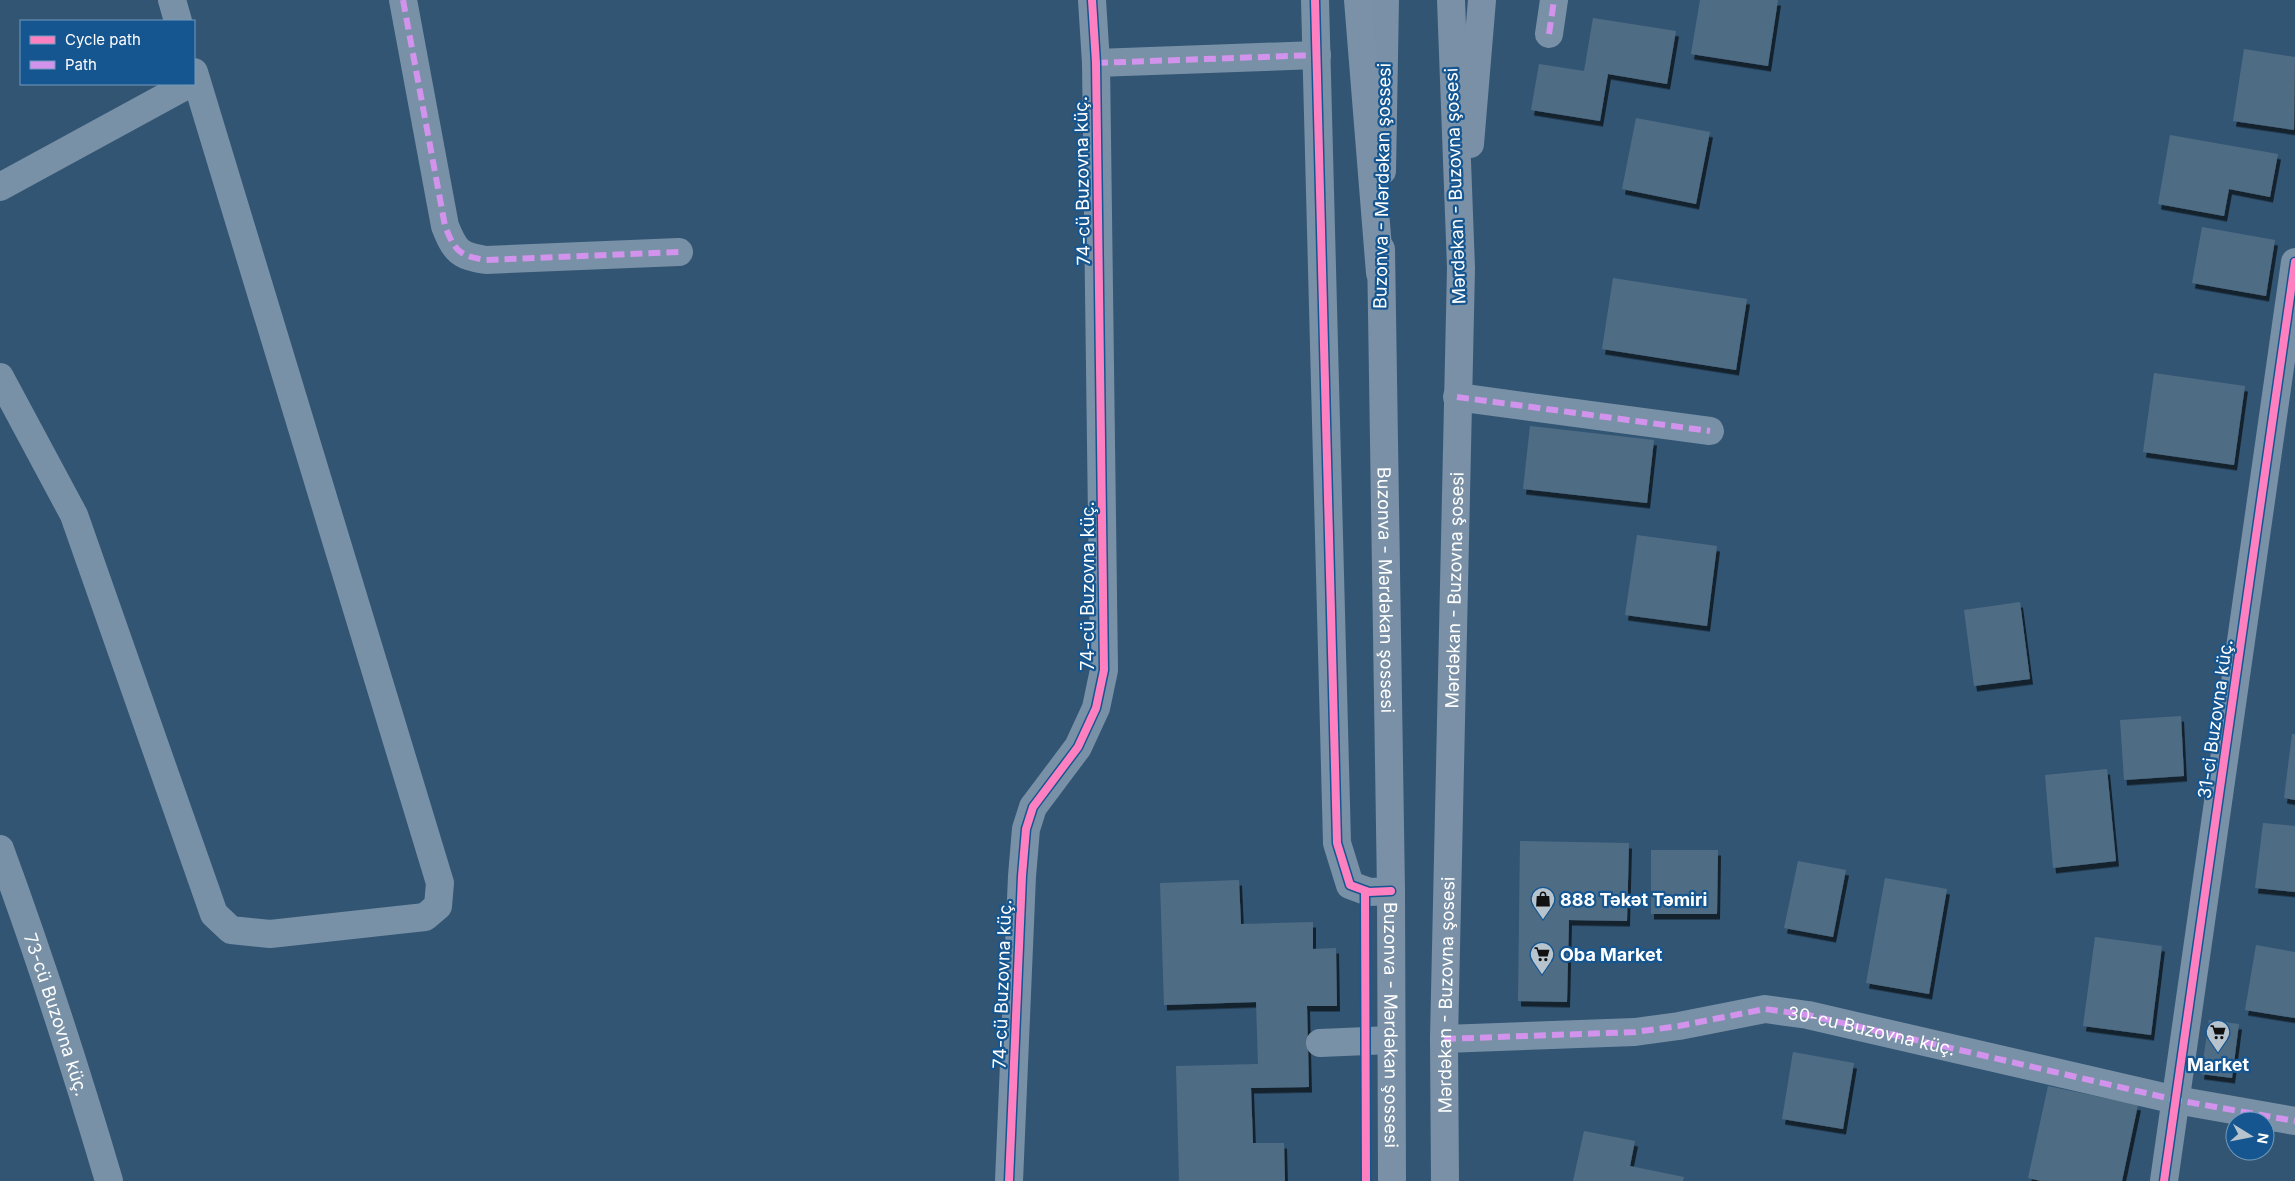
<svg xmlns="http://www.w3.org/2000/svg" width="2295" height="1181" font-family="Inter,sans-serif">
	<style>
		.building { fill: #506c85; filter: url(#shadow) }
		.lines { fill: none; stroke-linecap: round; stroke-linejoin: round }
		.minor { stroke: #7991a7; stroke-width: 28 }
		.major { stroke: #7990a6; stroke-width: 28 }
		.highway { stroke: #7b91a7; stroke-width: 28 }
		.quiet { stroke: #d193ec; stroke-width: 6; stroke-dasharray: 12 6; stroke-linecap: butt }
		.cycleway-casing { stroke: #165690; stroke-width: 11 }
		.cycleway { stroke: #ff80c0; stroke-width: 8 }
		.labels { text-anchor: middle; dominant-baseline: central; stroke-width: 4.5; stroke-linejoin: round; paint-order: stroke }
		.street-label { font-size: 18px; fill: #fff; stroke: #165690 }
		.poi-label { font-size: 18px; font-weight: bold; fill: #fff; stroke: #165690; text-anchor: start }
	</style>
	<defs>
		<filter id="shadow"><feDropShadow dx="3" dy="5.5" stdDeviation="0" flood-color="#0009"/></filter>
	</defs>
	<rect width="100%" height="100%" fill="#325574"/>
	<!-- building -->
	<g class="building">
		<polygon points="1700,0 1778,0 1768,66 1691,54"/>
		<polygon points="1593,18 1676,31 1667,84 1608,74 1600,121 1531,110 1539,64 1584,71"/>
		<polygon points="2244,49 2295,57 2294,130 2233,121"/>
		<polygon points="1636,118 1710,132 1696,204 1622,189"/>
		<polygon points="2170,135 2278,154 2270,197 2229,189 2224,216 2158,204"/>
		<polygon points="2202,227 2275,240 2266,296 2192,283"/>
		<polygon points="1613,278 1747,299 1736,370 1602,349"/>
		<polygon points="2154,373 2245,386 2234,465 2143,452"/>
		<polygon points="1530,426 1654,440 1647,503 1523,489"/>
		<polygon points="1637,535 1717,546 1707,626 1625,615"/>
		<polygon points="2020,602 2030,679 1974,686 1964,610"/>
		<polygon points="2181,716 2184,776 2124,780 2120,720"/>
		<polygon points="2292,734 2295,734 2295,800 2284,798"/>
		<polygon points="2107,769 2116,861 2053,868 2045,775"/>
		<polygon points="2263,823 2295,826 2295,892 2255,888"/>
		<polygon points="1520,841 1629,843 1627,921 1569,920 1567,1002 1518,1001"/>
		<polygon points="1651,850 1718,850 1717,914 1651,914"/>
		<polygon points="1798,861 1846,870 1833,937 1784,928"/>
		<polygon points="1885,878 1947,889 1929,994 1866,983"/>
		<polygon points="1239,880 1241,924 1313,922 1313,949 1336,948 1337,1006 1307,1006 1309,1087 1251,1088 1253,1143 1284,1143 1285,1181 1179,1181 1176,1066 1258,1064 1256,1002 1164,1005 1160,883"/>
		<polygon points="2095,937 2162,946 2151,1035 2083,1026"/>
		<polygon points="2256,945 2295,952 2295,1018 2245,1010"/>
		<polygon points="2209,1020 2239,1024 2232,1078 2201,1074"/>
		<polygon points="1793,1052 1854,1063 1843,1129 1782,1119"/>
		<polygon points="2048,1086 2138,1105 2122,1181 2041,1181 2028,1178"/>
		<polygon points="1584,1131 1635,1141 1630,1166 1684,1177 1683,1181 1573,1181"/>
	</g>
	<g class="lines">
		<!-- minor -->
		<g class="minor">
			<polyline points="172,0 178,21"/>
			<path d="M403,0L445,226C455,251 459,256 486,260L679,252"/>
			<polyline points="1315,0 1337,843 1350,885 1369,892 1391,891"/>
			<polyline points="1549,34 1554,0"/>
			<polyline points="1096,63 1317,55"/>
			<polyline points="0,187 189,84"/>
			<polyline points="0,377 74,515 214,914 231,930 270,934 425,917 438,906 440,883 194,72"/>
			<polyline points="1457,397 1710,431"/>
			<path id="s1" d="M0,849C40,958 76,1069 109,1181"/>
			<polyline points="1444,1039 1635,1032 1679,1026 1765,1009 1808,1015 2176,1100 2295,1121"/>
			<polyline points="1320,1043 1391,1040"/>
			<polyline points="1009,1181 1022,876 1026,829 1033,807 1078,747 1096,708 1104,670 1096,63 1092,0"/>
			<polyline points="2164,1181 2295,262"/>
		</g>
		<!-- major -->
		<g class="major">
			<polyline points="1470,144 1482,0"/>
			<polyline points="1382,171 1385,0"/>
			<path id="s2" d="M1381,249L1391,891L1392,1181"/>
			<path id="s3" d="M1445,1181L1444,1039L1461,268L1451,0"/>
		</g>
		<!-- highway -->
		<polyline class="highway" points="1358,0 1380,273"/>
		<!-- quiet -->
		<g class="quiet">
			<path d="M403,0L445,226C455,251 459,256 486,260L679,252"/>
			<polyline points="1549,34 1554,0"/>
			<polyline points="1096,63 1317,55"/>
			<polyline points="1457,397 1710,431"/>
			<path id="s4" d="M1444,1039L1635,1032L1679,1026L1765,1009L1808,1015L2176,1100L2295,1121"/>
		</g>
		<!-- cycleway casing -->
		<g class="cycleway-casing">
			<g id="cycleway">
				<polyline points="1315,0 1337,843 1350,885 1369,892 1391,891"/>
				<polyline points="1365,891 1366,1181"/>
				<polyline points="1009,1181 1022,876 1026,829 1033,807 1078,747 1096,708 1104,670 1096,63 1092,0"/>
				<polyline points="2164,1181 2295,262"/>
			</g>
		</g>
		<!-- cycleway -->
		<use href="#cycleway" class="cycleway"/>
	</g>
	<!-- icons -->
	<defs>
		<g id="shop-pin" transform="scale(1.25)"><path d="M0 17L-7.5 6A9.5 9.5 0 1 1 7.5 6Z" fill="#b7c4ce" stroke="#165690"/><path d="M-5-2.5h2.3a2.7 3.5 0 0 1 5.4 0H5L5.5 6h-11ZM-1.5-2.5h3a1.5 2.3 0 0 0-3 0Z" fill="#111"/></g>
		<g id="supermarket-pin" transform="scale(1.25)"><path d="M0 17L-7.5 6A9.5 9.5 0 1 1 7.5 6Z" fill="#b7c4ce" stroke="#165690"/><path d="M-6-5.5h2.5l.6 2H6L4.5 2H-2.5L-4.4-4H-6ZM-1.5 3.2a1.3 1.3 0 1 0 .1 0ZM3 3.2a1.3 1.3 0 1 0 .1 0Z" fill="#111"/></g>
	</defs>
	<g fill-rule="evenodd">
		<use href="#shop-pin" x="1543" y="899"/>
		<use href="#supermarket-pin" x="1542" y="954"/>
		<use href="#supermarket-pin" x="2218" y="1032"/>
	</g>
	<g class="labels">
		<!-- street labels -->
		<g class="street-label">
			<text transform="translate(1082 181) rotate(-91)">74-cü Buzovna küç.</text>
			<text transform="translate(1382 186) rotate(-89)">Buzonva - Mərdəkan şossesi</text>
			<text transform="translate(1455 186) rotate(-92)">Mərdəkan - Buzovna şosesi</text>
			<text transform="translate(1087 586) rotate(-90)">74-cü Buzovna küç.</text>
			<text stroke="none"><textPath href="#s2" startOffset="341">Buzonva - Mərdəkan şossesi</textPath></text>
			<text stroke="none"><textPath href="#s3" startOffset="591">Mərdəkan - Buzovna şosesi</textPath></text>
			<text transform="translate(2215 719) rotate(-82)">31-ci Buzovna küç.</text>
			<text transform="translate(1002 984) rotate(-88)">74-cü Buzovna küç.</text>
			<text stroke="none"><textPath href="#s3" startOffset="186">Mərdəkan - Buzovna şosesi</textPath></text>
			<text stroke="none"><textPath href="#s1" startOffset="175">73-cü Buzovna küç.</textPath></text>
			<text stroke="none"><textPath href="#s2" startOffset="776">Buzonva - Mərdəkan şossesi</textPath></text>
			<text stroke="none"><textPath href="#s4" startOffset="432">30-cu Buzovna küç.</textPath></text>
		</g>
		<!-- poi labels -->
		<g class="poi-label">
			<text x="1560" y="899">888 Təkət Təmiri</text>
			<text x="1560" y="954">Oba Market</text>
			<text x="2218" y="1064" text-anchor="middle">Market</text>
		</g>
	</g>
	<!-- legend -->
	<rect x="20" y="20" width="175" height="65" fill="#165690" stroke="#739abc"/>
	<rect x="30" y="36" width="25" height="8" fill="#ff80c0" stroke="#739abc"/>
	<text x="65" y="45" font-size="15" fill="#ffffff">Cycle path</text>
	<rect x="30" y="61" width="25" height="8" fill="#d193ec" stroke="#739abc"/>
	<text x="65" y="70" font-size="15" fill="#ffffff">Path</text>
	<!-- north arrow -->
	<g transform="translate(2250 1136) rotate(100)"><circle r="24" fill="#165690" stroke="#739abc"/>
	<path d="M0-4L9 19L0 12L-9 19Z" fill="#b7c4ce"/>
	<text y="-8" font-size="14" font-weight="bold" text-anchor="middle" fill="#ffffff">N</text>
	</g>
</svg>
